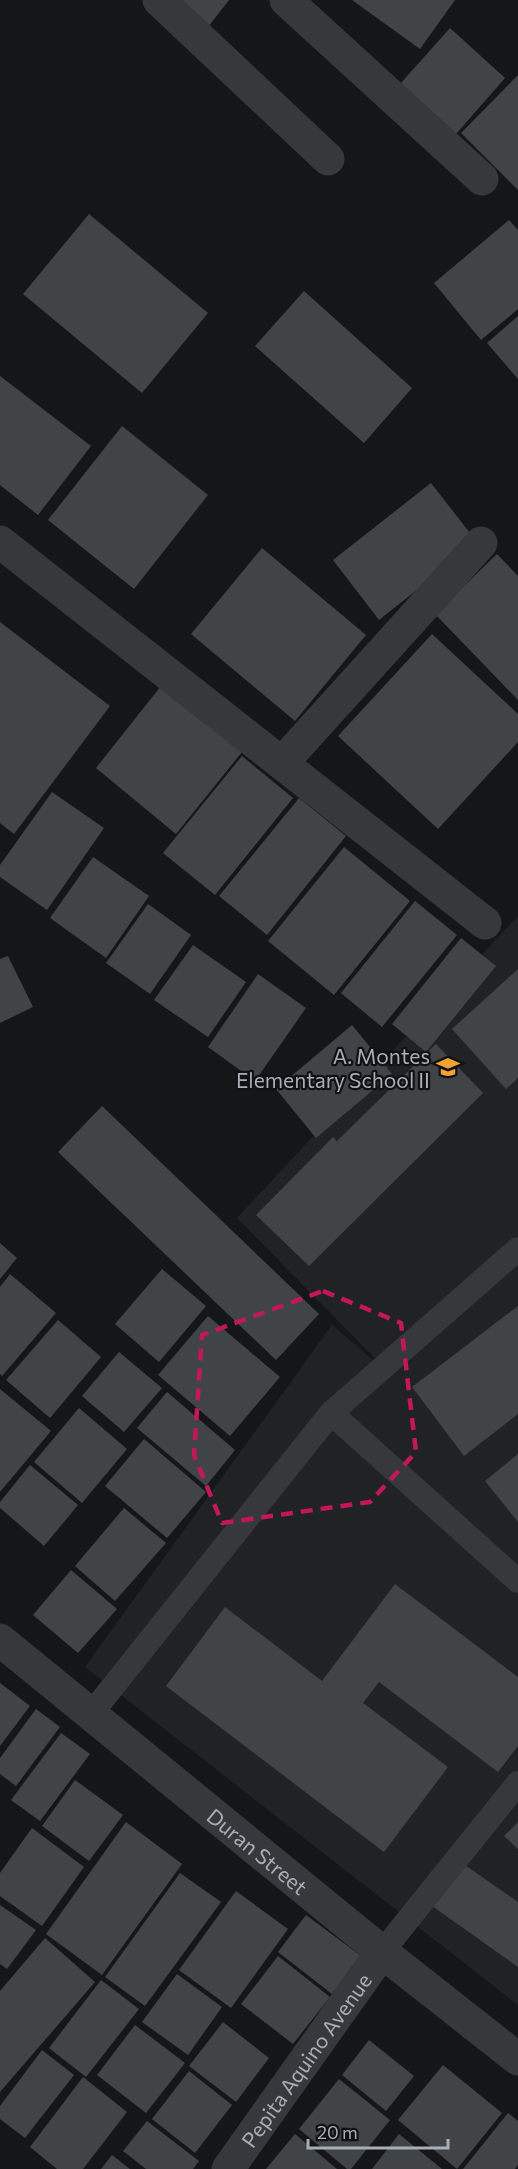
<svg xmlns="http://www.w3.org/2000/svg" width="518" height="2169" font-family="Commissioner,sans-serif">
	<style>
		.built { fill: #212224 }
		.building { fill: #414447 }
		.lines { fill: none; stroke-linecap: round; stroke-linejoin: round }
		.lane { stroke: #36383c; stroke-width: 24 }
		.street { stroke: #36383c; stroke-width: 33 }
		.marked { fill: none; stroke: #c2185b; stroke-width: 4.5; stroke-dasharray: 12 8; stroke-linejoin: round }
		.labels { text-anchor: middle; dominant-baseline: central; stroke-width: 4.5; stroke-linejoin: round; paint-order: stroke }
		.poi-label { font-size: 21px; fill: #a7aeb8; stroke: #101112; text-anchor: end }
		.street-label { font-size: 21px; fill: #a7aeb8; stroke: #101112 }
	</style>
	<rect width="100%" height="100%" fill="#151617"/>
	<!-- built -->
	<polygon class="built" points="518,916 518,2005 85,1667 332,1325 393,1377 237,1218"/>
	<!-- building -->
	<g class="building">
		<polygon points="172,0 229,0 208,27"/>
		<polygon points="352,0 455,0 420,49"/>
		<polygon points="450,28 505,78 449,142 392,93"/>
		<polygon points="518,75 518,190 461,133"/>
		<polygon points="89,214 208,313 142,393 23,294"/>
		<polygon points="509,220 518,230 518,309 481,340 434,283"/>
		<polygon points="304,291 412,388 364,443 255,346"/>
		<polygon points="518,316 518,379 487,343"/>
		<polygon points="0,376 91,446 38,515 0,485"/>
		<polygon points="122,426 208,495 134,589 48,520"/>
		<polygon points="431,483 477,542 379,620 333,560"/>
		<polygon points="262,548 366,635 295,721 191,634"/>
		<polygon points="497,554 518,576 518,700 435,614"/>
		<polygon points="0,622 110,706 14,834 0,823"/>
		<polygon points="432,634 518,714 518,742 438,829 338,736"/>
		<polygon points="165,681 246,747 176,834 96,768"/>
		<polygon points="242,756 293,798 215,895 163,853"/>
		<polygon points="52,792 104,828 47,910 0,877 0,865"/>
		<polygon points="299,798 346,836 267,935 219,896"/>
		<polygon points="344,847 410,901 334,995 268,941"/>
		<polygon points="93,857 149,896 106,958 50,918"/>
		<polygon points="415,901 457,935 382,1027 341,993"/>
		<polygon points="148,904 191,935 150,994 106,963"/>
		<polygon points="461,938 496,966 426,1052 392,1024"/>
		<polygon points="193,945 246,982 208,1037 154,1000"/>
		<polygon points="8,956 33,1007 0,1023 0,959"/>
		<polygon points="518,969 518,1078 506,1089 452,1029"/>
		<polygon points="258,974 306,1008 255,1081 208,1047"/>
		<polygon points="352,1025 392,1074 316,1138 276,1089"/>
		<polygon points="436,1044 483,1093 309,1266 256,1215 333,1137 344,1149 337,1141"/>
		<polygon points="102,1106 319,1314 276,1360 58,1152"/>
		<polygon points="0,1243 17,1258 0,1279"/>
		<polygon points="162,1269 206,1306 159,1362 115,1324"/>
		<polygon points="10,1274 56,1313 2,1376 0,1374 0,1287"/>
		<polygon points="518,1306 518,1414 464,1456 412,1387"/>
		<polygon points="208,1316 280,1377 230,1436 158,1375"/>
		<polygon points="58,1320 101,1357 50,1418 6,1380"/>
		<polygon points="119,1352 162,1388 124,1432 82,1396"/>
		<polygon points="0,1389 51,1431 0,1492"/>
		<polygon points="167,1392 235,1450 206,1486 137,1428"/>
		<polygon points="79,1408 127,1449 82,1503 34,1462"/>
		<polygon points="144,1439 206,1492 167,1538 105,1486"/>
		<polygon points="518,1454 518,1522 485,1481"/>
		<polygon points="30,1465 78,1505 44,1546 0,1508 0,1502"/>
		<polygon points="124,1508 166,1543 115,1601 75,1566"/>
		<polygon points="71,1570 117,1609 78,1653 33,1615"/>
		<polygon points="395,1584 518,1677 518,1746 498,1772 379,1682 363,1703 448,1767 384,1852 166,1686 225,1607 322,1681"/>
		<polygon points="0,1683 30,1706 0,1746"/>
		<polygon points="36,1709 60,1727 16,1786 0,1774 0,1758"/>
		<polygon points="61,1733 90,1754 40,1821 11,1800"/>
		<polygon points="75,1780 123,1815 89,1861 42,1826"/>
		<polygon points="126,1822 182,1864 102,1975 46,1934"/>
		<polygon points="518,1822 518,1849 504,1836"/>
		<polygon points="32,1828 84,1867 42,1926 0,1896 0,1873"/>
		<polygon points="462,1863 518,1902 518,1967 432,1906"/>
		<polygon points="180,1873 221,1902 145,2006 105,1977"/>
		<polygon points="236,1891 288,1929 231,2008 179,1970"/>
		<polygon points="0,1905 36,1930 7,1969 0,1964"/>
		<polygon points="306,1915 361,1956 332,1994 278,1952"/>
		<polygon points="45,1938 95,1982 0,2092 0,1991"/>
		<polygon points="278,1956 330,1997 293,2044 241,2004"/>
		<polygon points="177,1974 222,2007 188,2055 142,2022"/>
		<polygon points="101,1980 139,2009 86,2077 49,2048"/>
		<polygon points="223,2022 269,2058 236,2102 189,2066"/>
		<polygon points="135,2025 185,2063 146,2113 97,2075"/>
		<polygon points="369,2040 414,2076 386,2111 342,2075"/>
		<polygon points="42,2050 74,2075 25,2138 0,2119 0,2106"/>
		<polygon points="443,2065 502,2113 457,2169 398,2120"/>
		<polygon points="189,2071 232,2105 195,2153 152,2119"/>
		<polygon points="83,2077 127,2112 83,2169 57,2169 30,2147"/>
		<polygon points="339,2079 390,2120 351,2169 347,2169 299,2129"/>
		<polygon points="508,2113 518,2121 518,2165 515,2169 463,2169"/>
		<polygon points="147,2121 199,2161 193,2169 146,2169 123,2151"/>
		<polygon points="295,2134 337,2169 266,2169"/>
		<polygon points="399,2134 442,2169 372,2169"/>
		<polygon points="112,2155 130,2169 101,2169"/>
	</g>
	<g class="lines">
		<!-- lane -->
		<g class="lane">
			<polyline points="331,1413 518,1581"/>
			<polyline points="91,1714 331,1413 518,1249"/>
			<polyline points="382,1952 518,1783"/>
		</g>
		<!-- street -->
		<g class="street">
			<polyline points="159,0 328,159"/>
			<polyline points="286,0 482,179"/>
			<polyline points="0,542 485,923"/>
			<polyline points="282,763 481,543"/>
			<path id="s1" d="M0,1640L382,1952L518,2059"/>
			<path id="s2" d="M228,2169L382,1952"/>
		</g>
	</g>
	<!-- marked area -->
	<path class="marked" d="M323,1291L401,1323L416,1452L370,1502L222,1523L194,1455L202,1335Z"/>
	<!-- icons -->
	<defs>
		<g id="school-bare" transform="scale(1.8)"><path d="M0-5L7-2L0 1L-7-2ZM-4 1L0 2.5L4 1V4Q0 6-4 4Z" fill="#f4a231" stroke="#101112" stroke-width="2.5" paint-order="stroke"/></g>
	</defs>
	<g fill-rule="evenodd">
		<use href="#school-bare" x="448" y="1067"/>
	</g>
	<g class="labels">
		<!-- poi labels -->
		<g class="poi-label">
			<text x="430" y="1055">A. Montes<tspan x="430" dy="24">Elementary School II</tspan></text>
		</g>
		<!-- street labels -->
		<g class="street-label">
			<text stroke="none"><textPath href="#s1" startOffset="333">Duran Street</textPath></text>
			<text stroke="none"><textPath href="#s2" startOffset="134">Pepita Aquino Avenue</textPath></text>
		</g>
	</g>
	<!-- scale -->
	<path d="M308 2139v9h140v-9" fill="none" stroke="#a7aeb8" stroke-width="3"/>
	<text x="317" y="2139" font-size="18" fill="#a7aeb8" stroke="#101112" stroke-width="4.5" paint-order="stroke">20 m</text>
</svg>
